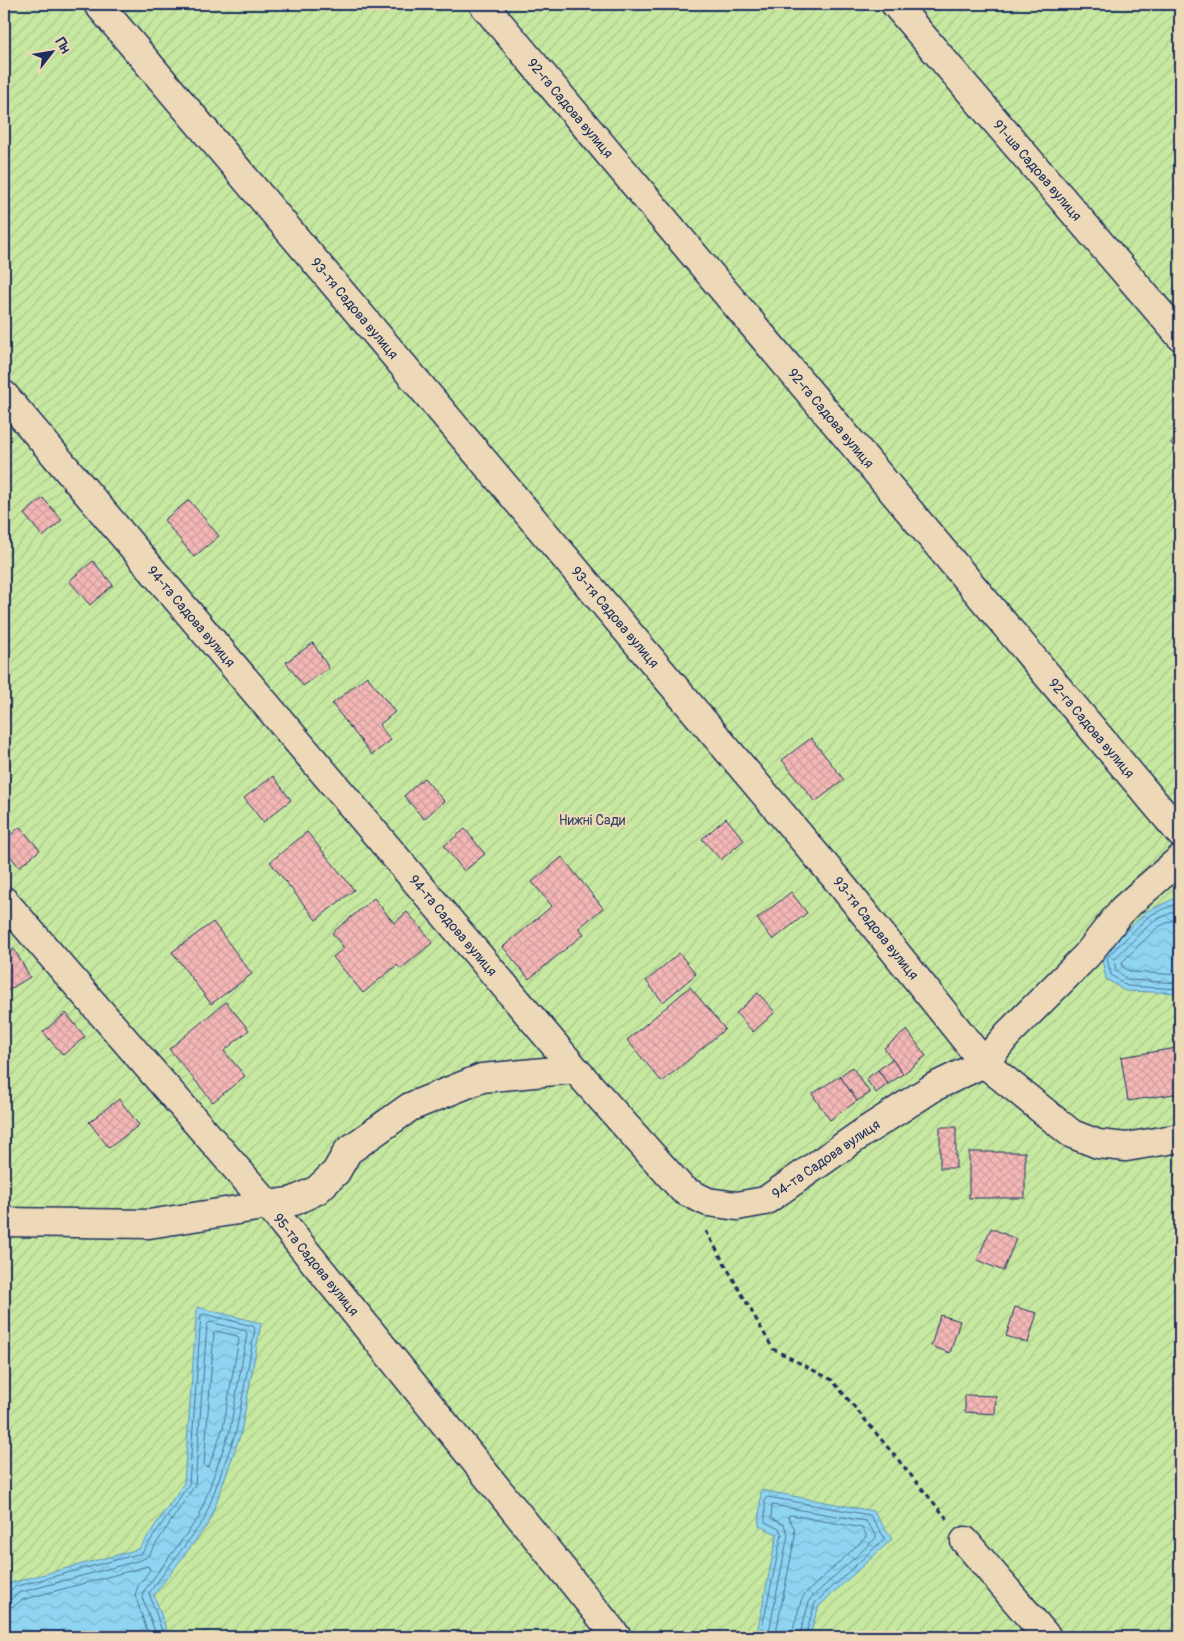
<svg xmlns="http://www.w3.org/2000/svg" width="1184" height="1641" font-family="Pangolin,sans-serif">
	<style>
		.garden { fill: url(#garden-furrows); stroke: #718c7f }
		.water { fill: url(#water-waves); stroke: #6193b6 }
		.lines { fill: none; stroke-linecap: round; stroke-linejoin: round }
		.shore { stroke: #497199; stroke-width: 1 }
		.building { fill: url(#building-cross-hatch); stroke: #1b2f5e }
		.minor-casing { stroke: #1b2f5e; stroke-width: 31 }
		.path { stroke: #1b2f5e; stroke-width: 3; stroke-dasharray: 5 4; stroke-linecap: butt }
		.minor { stroke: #edd9b7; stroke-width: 28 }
		.labels { text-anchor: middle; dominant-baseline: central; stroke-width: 4.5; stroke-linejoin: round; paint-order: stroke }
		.street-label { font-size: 14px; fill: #1b2f5e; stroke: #edd9b7 }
		.park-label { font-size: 14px; fill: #2c4265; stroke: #edd9b7 }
	</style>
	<defs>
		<pattern id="garden-furrows" width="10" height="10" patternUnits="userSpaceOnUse" patternTransform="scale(1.25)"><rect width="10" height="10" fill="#c7e8a0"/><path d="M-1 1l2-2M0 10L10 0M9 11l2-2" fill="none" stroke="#aac78c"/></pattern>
		<pattern id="water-waves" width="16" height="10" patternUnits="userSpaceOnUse" patternTransform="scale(1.25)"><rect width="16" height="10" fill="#8fd5f1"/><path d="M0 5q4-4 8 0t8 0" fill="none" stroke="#7bb7d1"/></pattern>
		<pattern id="building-cross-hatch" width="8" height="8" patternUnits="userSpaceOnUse" patternTransform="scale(1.25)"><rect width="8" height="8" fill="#f3b7b5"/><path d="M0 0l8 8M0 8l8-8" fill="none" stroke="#d09e9e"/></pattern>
	</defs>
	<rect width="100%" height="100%" fill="#eed2b7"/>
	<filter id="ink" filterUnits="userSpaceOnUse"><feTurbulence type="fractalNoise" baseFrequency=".02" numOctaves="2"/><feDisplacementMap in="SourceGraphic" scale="10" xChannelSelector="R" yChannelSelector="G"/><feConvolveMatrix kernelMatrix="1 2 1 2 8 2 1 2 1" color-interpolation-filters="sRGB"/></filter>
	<g filter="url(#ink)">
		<!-- garden -->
		<rect class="garden" x="4" y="4" width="1176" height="1633"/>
		<!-- water -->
		<g class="water">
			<polygon points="1180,896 1180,993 1125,991 1106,979 1101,955 1147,911"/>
			<polygon points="197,1307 261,1323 241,1433 209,1523 154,1595 169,1637 4,1637 4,1592 10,1583 139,1549 184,1483"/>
			<polygon points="761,1490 873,1511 892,1539 819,1606 809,1637 751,1637 757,1633 777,1534 759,1526"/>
		</g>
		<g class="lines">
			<!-- shore -->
			<g class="shore">
				<polyline points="1180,902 1150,915 1107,957 1111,975 1127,986 1180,989"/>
				<polyline points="1180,909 1153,921 1114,959 1116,971 1129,980 1180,983"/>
				<polyline points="1180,917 1158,927 1122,962 1123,967 1131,972 1180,975"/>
				<polygon points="216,1331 237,1336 239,1339 223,1428 209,1466 207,1467 204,1465 214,1333"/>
				<polyline points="4,1594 8,1593 14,1587 142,1553 189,1484 201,1315 204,1314 253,1326 255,1329 236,1432 204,1520 149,1593 164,1637"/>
				<polyline points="4,1600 11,1599 18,1593 141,1560 148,1556 195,1485 207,1324 210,1322 246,1331 247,1334 230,1430 199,1517 144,1591 143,1599 157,1637"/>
				<polyline points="4,1608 14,1606 22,1600 148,1566 150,1570 138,1586 135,1595 149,1637"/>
				<polyline points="760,1637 782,1534 779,1529 765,1522 765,1499 768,1497 870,1515 884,1537 884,1539 815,1603 805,1637"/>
				<polyline points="768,1637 788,1535 784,1525 771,1518 772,1505 866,1521 876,1535 876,1538 810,1599 799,1637"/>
				<polyline points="775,1637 795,1537 794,1527 788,1518 788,1516 791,1515 862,1528 866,1534 866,1537 804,1595 801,1601 791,1637"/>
			</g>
		</g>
		<!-- building -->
		<g class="building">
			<polygon points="1180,435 1180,454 1171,443"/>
			<polygon points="43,498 62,520 43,537 24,514"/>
			<polygon points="189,500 219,536 194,557 164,520"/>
			<polygon points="93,561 113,585 90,605 69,581"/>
			<polygon points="313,643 329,668 303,686 286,662"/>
			<polygon points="367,676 395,712 379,725 391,740 372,755 332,704"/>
			<polygon points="811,738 844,780 815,802 782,760"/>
			<polygon points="273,776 291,800 263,822 244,798"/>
			<polygon points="424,778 444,801 424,819 404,796"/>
			<polygon points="726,818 744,840 721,860 702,839"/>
			<polygon points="20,827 40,850 19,867 4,848 4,840"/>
			<polygon points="465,829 485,854 464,871 444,846"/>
			<polygon points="307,832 354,890 316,920 270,862"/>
			<polygon points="562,857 603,908 579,928 584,934 529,979 503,947 552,906 532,882"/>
			<polygon points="791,892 807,913 773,940 757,919"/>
			<polygon points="374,898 394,923 407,912 433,942 401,969 397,965 363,993 333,957 344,948 332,933"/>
			<polygon points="213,922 252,974 211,1004 172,952"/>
			<polygon points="14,949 30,977 4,993 4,955"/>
			<polygon points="679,953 696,974 663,1002 646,981"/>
			<polygon points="690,987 725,1029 662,1082 627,1040"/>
			<polygon points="758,993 775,1012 753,1032 736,1013"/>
			<polygon points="226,1002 249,1030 224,1051 245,1076 213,1102 169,1049"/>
			<polygon points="66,1013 85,1037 63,1055 43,1032"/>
			<polygon points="907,1030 926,1056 903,1074 884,1048"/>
			<polygon points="1177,1048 1180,1066 1180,1093 1128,1101 1121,1057"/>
			<polygon points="892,1059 903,1074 888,1084 878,1070"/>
			<polygon points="852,1067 870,1093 857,1101 840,1076"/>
			<polygon points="878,1070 888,1084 876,1093 866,1079"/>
			<polygon points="840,1076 857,1101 830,1120 812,1094"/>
			<polygon points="119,1099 139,1125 109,1148 89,1122"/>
			<rect x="940" y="1127" width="16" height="41"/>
			<rect x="969" y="1152" width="56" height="46"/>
			<polygon points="991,1228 1016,1239 1003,1271 977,1260"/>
			<polygon points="1015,1307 1037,1313 1028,1343 1006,1336"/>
			<polygon points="940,1315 960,1321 950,1353 931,1346"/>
			<polygon points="965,1395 996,1396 995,1414 965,1412"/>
		</g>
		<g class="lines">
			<!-- minor casing -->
			<g class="minor-casing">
				<g id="minor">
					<path id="s1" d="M98,4L844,888L984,1063L1072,1134L1098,1144L1126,1147L1180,1138"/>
					<path id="s2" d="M483,4L1180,833"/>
					<path id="s3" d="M895,4L1180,336"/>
					<path id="s4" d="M4,395L575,1069L683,1190L708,1202L737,1206L765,1201L864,1132L934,1087L984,1063L1008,1034L1087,955L1123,909L1180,859"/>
					<path id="s5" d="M4,901L269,1206L617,1637"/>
					<polyline points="4,1222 149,1224 294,1201 317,1190 336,1172 348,1151 410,1107 482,1078 575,1069"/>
					<polyline points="965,1541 1047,1637"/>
				</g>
			</g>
			<!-- path -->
			<polyline class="path" points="706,1231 773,1349 832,1380 948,1520"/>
			<!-- minor -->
			<use href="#minor" class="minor"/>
		</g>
	</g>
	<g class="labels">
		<!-- street labels -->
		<g class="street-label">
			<text stroke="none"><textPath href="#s2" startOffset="136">92-га Садова вулиця</textPath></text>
			<text stroke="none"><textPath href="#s3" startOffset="219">91-ша Садова вулиця</textPath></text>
			<text stroke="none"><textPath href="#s1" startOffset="398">93-тя Садова вулиця</textPath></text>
			<text stroke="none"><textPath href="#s2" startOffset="541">92-га Садова вулиця</textPath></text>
			<text stroke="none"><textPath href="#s4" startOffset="290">94-та Садова вулиця</textPath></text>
			<text stroke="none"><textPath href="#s1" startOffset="802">93-тя Садова вулиця</textPath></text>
			<text stroke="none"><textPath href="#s2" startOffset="946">92-га Садова вулиця</textPath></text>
			<text stroke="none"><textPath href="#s4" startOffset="695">94-та Садова вулиця</textPath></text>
			<text stroke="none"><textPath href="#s1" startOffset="1208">93-тя Садова вулиця</textPath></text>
			<text stroke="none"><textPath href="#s4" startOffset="1205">94-та Садова вулиця</textPath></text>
			<text stroke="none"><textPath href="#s5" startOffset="479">95-та Садова вулиця</textPath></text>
		</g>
		<!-- park labels -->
		<g class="park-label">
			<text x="592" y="820">Нижні Сади</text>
		</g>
	</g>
	<!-- margin -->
	<rect width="1184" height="1641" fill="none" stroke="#edd9b7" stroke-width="20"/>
	<rect x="10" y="10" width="1164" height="1621" fill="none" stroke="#1b2f5e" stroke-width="2" filter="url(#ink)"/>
	<!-- north arrow -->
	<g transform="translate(52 52) rotate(59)" stroke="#edd9b7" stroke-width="4" paint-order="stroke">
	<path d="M0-4L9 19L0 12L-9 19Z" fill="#1b2f5e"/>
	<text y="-8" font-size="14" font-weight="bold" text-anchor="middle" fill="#1b2f5e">Пн</text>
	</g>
</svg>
